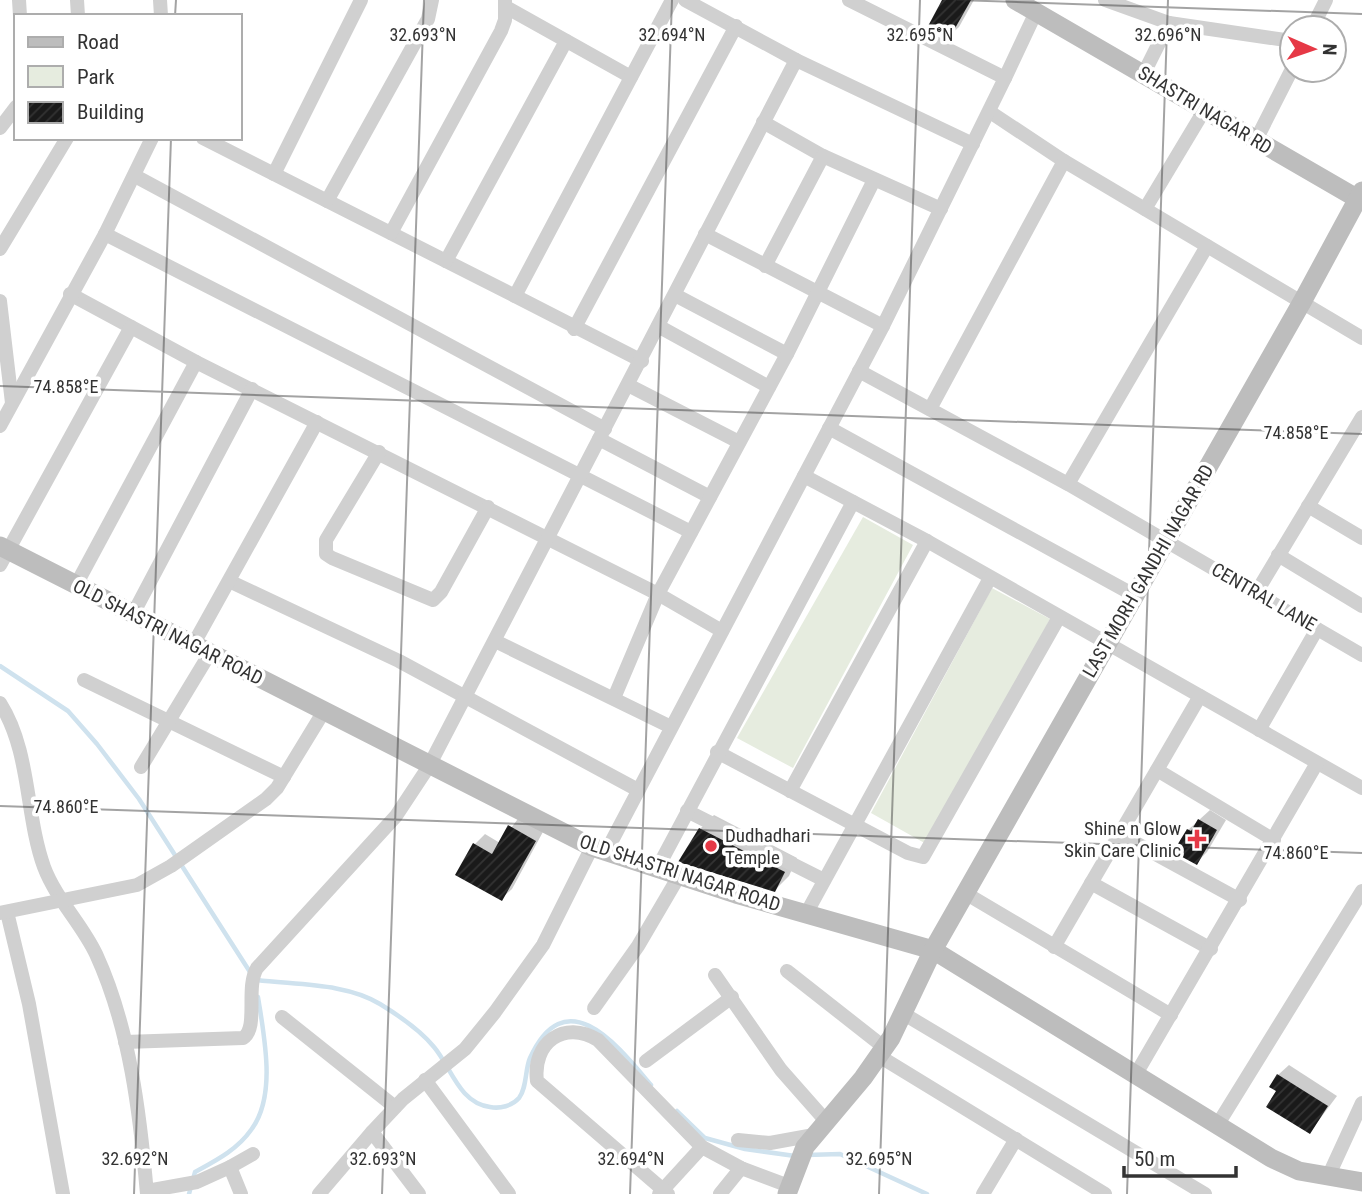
<svg xmlns="http://www.w3.org/2000/svg" width="1362" height="1194" font-family="'Roboto Condensed',sans-serif">
	<style>
		.green { fill: #e6ecdf }
		.shadow { fill: #0003 }
		.lines { fill: none; stroke-linecap: round; stroke-linejoin: round }
		.stream { stroke: #cfe2ee; stroke-width: 4.5 }
		.building { fill: url(#building-hatch) }
		.street { stroke: #d0d0d0; stroke-width: 14 }
		.secondary { stroke: #bdbdbd; stroke-width: 19 }
		.ticks { fill: none; stroke: #333; stroke-width: 2; stroke-opacity: 0.45 }
		.poi-dot { fill: #e63946; stroke: #fff; stroke-width: 2.5 }
		.labels { text-anchor: middle; dominant-baseline: central; stroke-width: 7; stroke-linejoin: round; paint-order: stroke }
		.street-label { font-size: 19px; fill: #333; stroke: #fff }
		.poi-label { font-size: 19px; fill: #333; stroke: #fff; text-anchor: end }
		.ticks-label { font-size: 18px; text-anchor: middle; fill: #333; stroke: #fff; stroke-width: 7; stroke-linejoin: round; paint-order: stroke }
	</style>
	<defs>
		<pattern id="building-hatch" width="6" height="6" patternUnits="userSpaceOnUse" patternTransform="scale(1.75)"><rect width="6" height="6" fill="#1a1a1a"/><path d="M-1 1l2-2M0 6l6-6M5 7l2-2" fill="none" stroke="#333"/></pattern>
	</defs>
	<rect width="100%" height="100%" fill="#fff"/>
	<!-- green -->
	<g class="green">
		<polygon points="863,517 913,545 793,768 737,738"/>
		<polygon points="992,588 1050,619 928,845 871,813"/>
	</g>
	<!-- shadow -->
	<g class="shadow">
		<polygon points="944,0 974,0 959,27 948,37"/>
		<polygon points="1210,810 1226,820 1207,852 1197,862 1188,830"/>
		<polygon points="714,815 797,858 789,876 775,890 700,829"/>
		<polygon points="520,816 544,830 512,889 501,899 475,844 485,834 500,843"/>
		<polygon points="1289,1065 1337,1096 1310,1132 1279,1091 1278,1075"/>
	</g>
	<g class="lines">
		<!-- stream -->
		<g class="stream">
			<polyline points="0,666 68,711 97,744 139,799 250,972"/>
			<path d="M257,980C296,985 346,983 380,1004C398,1015 421,1031 434,1047C451,1067 459,1103 490,1107C500,1109 512,1106 519,1098C527,1088 525,1069 530,1058C566,979 618,1046 651,1085"/>
			<polyline points="677,1111 705,1138 745,1149 795,1156"/>
			<polyline points="807,1155 840,1154 927,1194"/>
			<path d="M189,1194L195,1172C215,1161 237,1150 251,1130C277,1096 264,1036 258,997"/>
		</g>
	</g>
	<!-- building -->
	<g class="building">
		<polygon points="942,0 971,0 949,39 927,28"/>
		<polygon points="1198,819 1217,830 1197,865 1173,852 1187,829 1191,831"/>
		<polygon points="508,825 536,841 502,901 455,875 473,843 492,854"/>
		<polygon points="699,828 785,872 775,892 678,862"/>
		<polygon points="1277,1074 1328,1106 1310,1134 1266,1107 1276,1091 1269,1087"/>
	</g>
	<g class="lines">
		<!-- street -->
		<g class="street">
			<polyline points="19,0 20,16"/>
			<polyline points="77,0 78,16"/>
			<polyline points="160,0 161,16"/>
			<polyline points="685,0 796,60 973,144"/>
			<polyline points="1105,0 1169,23 1292,41"/>
			<polyline points="506,7 631,77"/>
			<polyline points="1312,28 1326,0"/>
			<polyline points="1144,73 1169,23"/>
			<polyline points="1005,78 1036,12"/>
			<polyline points="990,112 1064,161 1362,338"/>
			<polyline points="763,122 823,156 941,209"/>
			<polyline points="0,128 16,107"/>
			<polyline points="203,138 515,296 672,0"/>
			<polyline points="1256,140 1292,69"/>
			<polyline points="274,174 361,0"/>
			<polyline points="135,176 605,429"/>
			<polyline points="327,201 428,19 432,0"/>
			<polyline points="1145,209 1205,109"/>
			<polyline points="391,233 501,31 505,20 505,0"/>
			<polyline points="105,234 691,532"/>
			<polyline points="705,234 883,326"/>
			<polyline points="0,249 67,138"/>
			<polyline points="446,261 566,41"/>
			<polyline points="765,266 823,156"/>
			<polyline points="70,294 196,362 76,585"/>
			<polyline points="675,295 787,354 874,180"/>
			<polyline points="515,296 642,361"/>
			<polyline points="0,301 12,403"/>
			<polyline points="658,326 769,387"/>
			<polyline points="574,329 736,26"/>
			<polyline points="196,362 658,594 614,698"/>
			<polyline points="859,371 1068,484 1362,655"/>
			<polyline points="628,385 739,442"/>
			<polyline points="930,409 1064,161"/>
			<polyline points="0,426 105,234 152,138"/>
			<polyline points="829,428 1134,595"/>
			<polyline points="599,439 710,497"/>
			<polyline points="379,452 326,540 326,554 332,558 433,600 441,592 488,507"/>
			<polyline points="804,476 927,541 1362,788"/>
			<polyline points="1068,484 1207,246"/>
			<polyline points="1308,506 1362,538"/>
			<polyline points="1278,555 1362,606"/>
			<polyline points="0,565 131,327"/>
			<polyline points="229,581 399,661 638,790"/>
			<polyline points="1256,593 1362,417"/>
			<polyline points="133,614 252,389"/>
			<polyline points="722,631 658,594 787,354"/>
			<polyline points="495,641 671,727"/>
			<polyline points="193,645 317,422"/>
			<polyline points="84,680 284,777"/>
			<path d="M0,703C31,752 25,814 44,867C56,899 82,924 96,954C130,1028 140,1114 147,1194"/>
			<polyline points="1259,730 1317,629"/>
			<polyline points="717,752 908,853 923,857 1059,617"/>
			<polyline points="141,767 210,653"/>
			<polyline points="1157,770 1274,840"/>
			<polyline points="790,791 927,541"/>
			<polyline points="687,811 824,880"/>
			<polyline points="1119,834 1240,900"/>
			<polyline points="606,852 883,326 1005,78 849,0"/>
			<polyline points="657,869 853,502"/>
			<polyline points="1091,883 1211,949"/>
			<polyline points="965,893 1171,1015"/>
			<polyline points="7,912 29,1004 63,1194"/>
			<polyline points="0,913 137,885 171,866 266,799 277,788 324,711"/>
			<polyline points="806,914 990,578"/>
			<polyline points="1054,947 1200,696"/>
			<polyline points="787,971 885,1048"/>
			<polyline points="715,975 781,1070 826,1121"/>
			<polyline points="594,1008 638,946 679,876"/>
			<polyline points="904,1014 1205,1194"/>
			<polyline points="282,1017 395,1107"/>
			<path d="M125,1042L243,1038C259,1028 245,988 257,968L396,816L429,766L796,60"/>
			<polyline points="879,1056 1105,1194"/>
			<polyline points="646,1061 732,997"/>
			<polyline points="1136,1074 1317,763"/>
			<polyline points="425,1080 509,1194"/>
			<polyline points="1218,1124 1362,891"/>
			<polyline points="372,1132 403,1099 465,1049 495,1012 543,945 592,847"/>
			<polyline points="738,1140 770,1143 814,1135"/>
			<polyline points="230,1167 253,1154"/>
			<polyline points="1328,1177 1362,1103"/>
			<polyline points="147,1191 197,1182 230,1167 241,1194"/>
			<polyline points="319,1194 372,1132 419,1194"/>
			<polyline points="659,1194 702,1147"/>
			<path d="M668,1194L537,1081C532,1043 564,1019 598,1040L702,1147L741,1168L789,1186"/>
			<polyline points="720,1194 741,1168"/>
			<polyline points="983,1194 1016,1139"/>
		</g>
		<!-- secondary -->
		<g class="secondary">
			<polyline points="1015,0 1358,199"/>
			<polyline points="0,546 592,847 736,894 933,950 1271,1158 1299,1171 1362,1182"/>
			<polyline points="787,1194 805,1147 863,1078 891,1038 933,950 1302,302 1362,191"/>
		</g>
	</g>
	<!-- ticks -->
	<path class="ticks" d="M957,0L1362,14M175,16L176,0M0,386L1362,434M0,806L1362,853M134,1194L171,138M382,1194L424,0M630,1194L672,0M879,1194L920,0M1127,1194L1168,0"/>
	<!-- markers -->
	<g class="poi-dot">
		<path d="M1193.5 828.5h7v7h7v7h-7v7h-7v-7h-7v-7h7z"/>
		<circle cx="711" cy="846" r="7"/>
	</g>
	<g class="labels">
		<!-- street labels -->
		<g class="street-label">
			<text transform="translate(1205 110) rotate(31)">SHASTRI NAGAR RD</text>
			<text transform="translate(1148 571) rotate(-60)">LAST MORH GANDHI NAGAR RD</text>
			<text transform="translate(1264 597) rotate(30)">CENTRAL LANE</text>
			<text transform="translate(168 632) rotate(27)">OLD SHASTRI NAGAR ROAD</text>
			<text transform="translate(680 873) rotate(18)">OLD SHASTRI NAGAR ROAD</text>
		</g>
		<!-- poi labels -->
		<g class="poi-label">
			<text x="1181" y="828">Shine n Glow<tspan x="1181" dy="22">Skin Care Clinic</tspan></text>
			<text x="725" y="835" text-anchor="start">Dudhadhari<tspan x="725" dy="22">Temple</tspan></text>
		</g>
	</g>
	<g class="ticks-label">
		<text x="423" y="41">32.693°N</text>
		<text x="672" y="41">32.694°N</text>
		<text x="920" y="41">32.695°N</text>
		<text x="1168" y="41">32.696°N</text>
		<text x="66" y="393">74.858°E</text>
		<text x="1296" y="439">74.858°E</text>
		<text x="66" y="813">74.860°E</text>
		<text x="1296" y="859">74.860°E</text>
		<text x="135" y="1165">32.692°N</text>
		<text x="383" y="1165">32.693°N</text>
		<text x="631" y="1165">32.694°N</text>
		<text x="879" y="1165">32.695°N</text>
	</g>
	<!-- legend -->
	<rect x="14" y="14" width="228" height="126" fill="#ffffff" stroke="#adadad" stroke-width="2"/>
	<rect x="28" y="37" width="35" height="10" fill="#bdbdbd" stroke="#adadad" stroke-width="2"/>
	<text x="77" y="49" font-size="21" fill="#333333">Road</text>
	<rect x="28" y="66" width="35" height="21" fill="#e6ecdf" stroke="#adadad" stroke-width="2"/>
	<text x="77" y="84" font-size="21" fill="#333333">Park</text>
	<rect x="28" y="102" width="35" height="21" fill="url(#building-hatch)" stroke="#adadad" stroke-width="2"/>
	<text x="77" y="119" font-size="21" fill="#333333">Building</text>
	<!-- north arrow -->
	<g transform="translate(1313 49) rotate(92)"><circle r="33" fill="#ffffff" stroke="#adadad" stroke-width="2"/>
	<path d="M0-5L12 26L0 18L-12 26Z" fill="#e63946"/>
	<text y="-10" font-size="19" font-weight="bold" text-anchor="middle" fill="#333333">N</text>
	</g>
	<!-- scale -->
	<path d="M1124 1166v10h112v-10" fill="none" stroke="#333333" stroke-width="3.5"/>
	<text x="1134" y="1166" font-size="21" fill="#333333" stroke="#ffffff" stroke-width="5" paint-order="stroke">50 m</text>
</svg>
